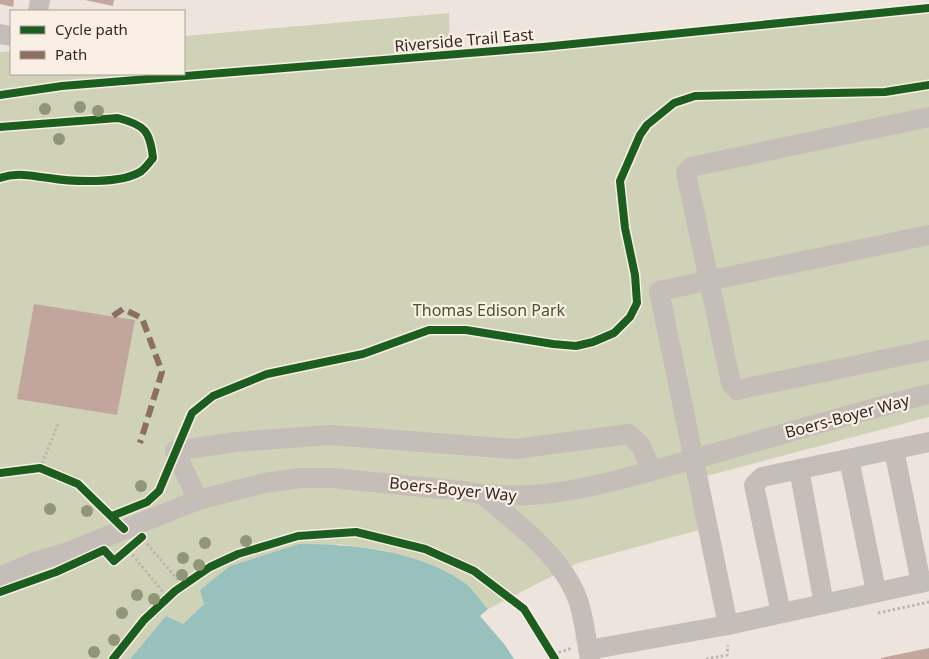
<svg xmlns="http://www.w3.org/2000/svg" width="929" height="659" font-family="'Noto Sans',sans-serif">
	<style>
		.green { fill: #cfd2b6 }
		.water { fill: #98c1be }
		.building { fill: #c2a69e }
		.lines { fill: none; stroke-linecap: round; stroke-linejoin: round }
		.path { stroke: #beb5b0; stroke-width: 3; stroke-dasharray: 2.5 2.5; stroke-linecap: butt }
		.minor { stroke: #c5bdb7; stroke-width: 20 }
		.quiet { stroke: #8d6e63; stroke-width: 6; stroke-dasharray: 12 6; stroke-linecap: butt }
		.cycleway-casing { stroke: #faefe4; stroke-width: 11 }
		.cycleway { stroke: #1b5e20; stroke-width: 8 }
		.tree { fill: #929679 }
		.labels { text-anchor: middle; dominant-baseline: central; stroke-width: 4.5; stroke-linejoin: round; paint-order: stroke }
		.street-label { font-size: 16px; fill: #362925; stroke: #faefe4 }
		.park-label { font-size: 16px; fill: #475627; stroke: #faefe4 }
	</style>
	<rect width="100%" height="100%" fill="#ede5dd"/>
	<!-- green -->
	<polygon class="green" points="929,11 929,417 688,481 699,530 578,563 488,609 463,581 423,562 382,550 338,544 204,604 183,624 166,616 130,659 0,659 0,52 11,51 11,74 184,74 184,36 449,13 450,52"/>
	<!-- water -->
	<path class="water" d="M299,544C354,544 415,550 462,581C472,587 480,601 488,609L480,616L505,645L514,659H130L166,616L183,624L204,604L200,590L230,566Z"/>
	<!-- building -->
	<g class="building">
		<polygon points="0,0 14,0 13,7 0,4"/>
		<polygon points="85,0 114,0 113,6"/>
		<polygon points="34,304 135,320 117,415 17,399"/>
		<polygon points="929,648 929,659 881,659 881,658"/>
	</g>
	<g class="lines">
		<!-- path -->
		<g class="path">
			<polyline points="40,468 59,422"/>
			<polyline points="144,540 183,586"/>
			<polyline points="126,547 168,598"/>
			<polyline points="878,613 929,602"/>
			<polyline points="554,654 572,648"/>
			<polyline points="706,659 727,655 728,645"/>
		</g>
		<!-- minor -->
		<g class="minor">
			<polyline points="38,11 40,0"/>
			<polyline points="0,34 11,36"/>
			<polyline points="929,117 691,167 686,173 731,383 737,390 929,350"/>
			<polyline points="894,450 921,583"/>
			<polyline points="849,459 876,591"/>
			<polyline points="799,469 824,604"/>
			<path d="M483,495C515,521 560,556 576,595C584,613 586,640 590,659"/>
			<polyline points="198,500 175,451 235,442 330,435 515,449 629,434 641,446 651,470"/>
			<path d="M0,577L37,561L68,552L198,500L264,483L301,478H332L463,491C543,507 625,478 701,457C777,436 853,413 929,394"/>
			<polyline points="781,613 754,485 762,477 929,442"/>
			<polyline points="728,625 659,291 929,235"/>
			<polyline points="588,650 728,625 929,581"/>
		</g>
		<!-- quiet -->
		<polyline class="quiet" points="113,316 123,309 142,318 162,372 140,443"/>
		<!-- cycleway casing -->
		<g class="cycleway-casing">
			<g id="cycleway">
				<polyline points="0,95 62,86 543,47 929,8"/>
				<path d="M0,127L118,118C145,125 150,131 153,158C149,163 145,169 140,172C120,184 73,182 49,178C31,176 17,172 0,178"/>
				<polyline points="0,473 40,468 78,484 124,529"/>
				<polyline points="112,516 147,502 159,491 192,413 213,396 267,374 363,354 429,330 466,330 553,344 576,346 593,342 614,333 630,317 637,303 635,275 625,228 620,181 640,135 647,125 674,103 695,96 885,92 929,85"/>
				<polyline points="0,592 56,572 104,550 114,561 142,537"/>
				<polyline points="113,659 144,620 175,591 210,567 238,554 298,536 356,532 425,549 474,571 524,609 555,659"/>
			</g>
		</g>
		<!-- cycleway -->
		<use href="#cycleway" class="cycleway"/>
	</g>
	<!-- trees -->
	<g class="tree">
		<circle cx="80" cy="107" r="6"/>
		<circle cx="45" cy="109" r="6"/>
		<circle cx="98" cy="111" r="6"/>
		<circle cx="59" cy="139" r="6"/>
		<circle cx="141" cy="486" r="6"/>
		<circle cx="50" cy="509" r="6"/>
		<circle cx="87" cy="511" r="6"/>
		<circle cx="246" cy="541" r="6"/>
		<circle cx="205" cy="543" r="6"/>
		<circle cx="183" cy="558" r="6"/>
		<circle cx="199" cy="565" r="6"/>
		<circle cx="182" cy="575" r="6"/>
		<circle cx="137" cy="595" r="6"/>
		<circle cx="154" cy="599" r="6"/>
		<circle cx="122" cy="613" r="6"/>
		<circle cx="114" cy="640" r="6"/>
		<circle cx="94" cy="652" r="6"/>
	</g>
	<g class="labels">
		<!-- street labels -->
		<g class="street-label">
			<text transform="translate(464 40) rotate(-5)">Riverside Trail East</text>
			<text transform="translate(847 416) rotate(-15)">Boers-Boyer Way</text>
			<text transform="translate(453 489) rotate(6)">Boers-Boyer Way</text>
		</g>
		<!-- park labels -->
		<g class="park-label">
			<text x="489" y="310">Thomas Edison Park</text>
		</g>
	</g>
	<!-- legend -->
	<rect x="10" y="10" width="175" height="65" fill="#faefe4" stroke="#aca098"/>
	<rect x="20" y="26" width="25" height="8" fill="#1b5e20" stroke="#aca098"/>
	<text x="55" y="35" font-size="15" fill="#362925">Cycle path</text>
	<rect x="20" y="51" width="25" height="8" fill="#8d6e63" stroke="#aca098"/>
	<text x="55" y="60" font-size="15" fill="#362925">Path</text>
</svg>
